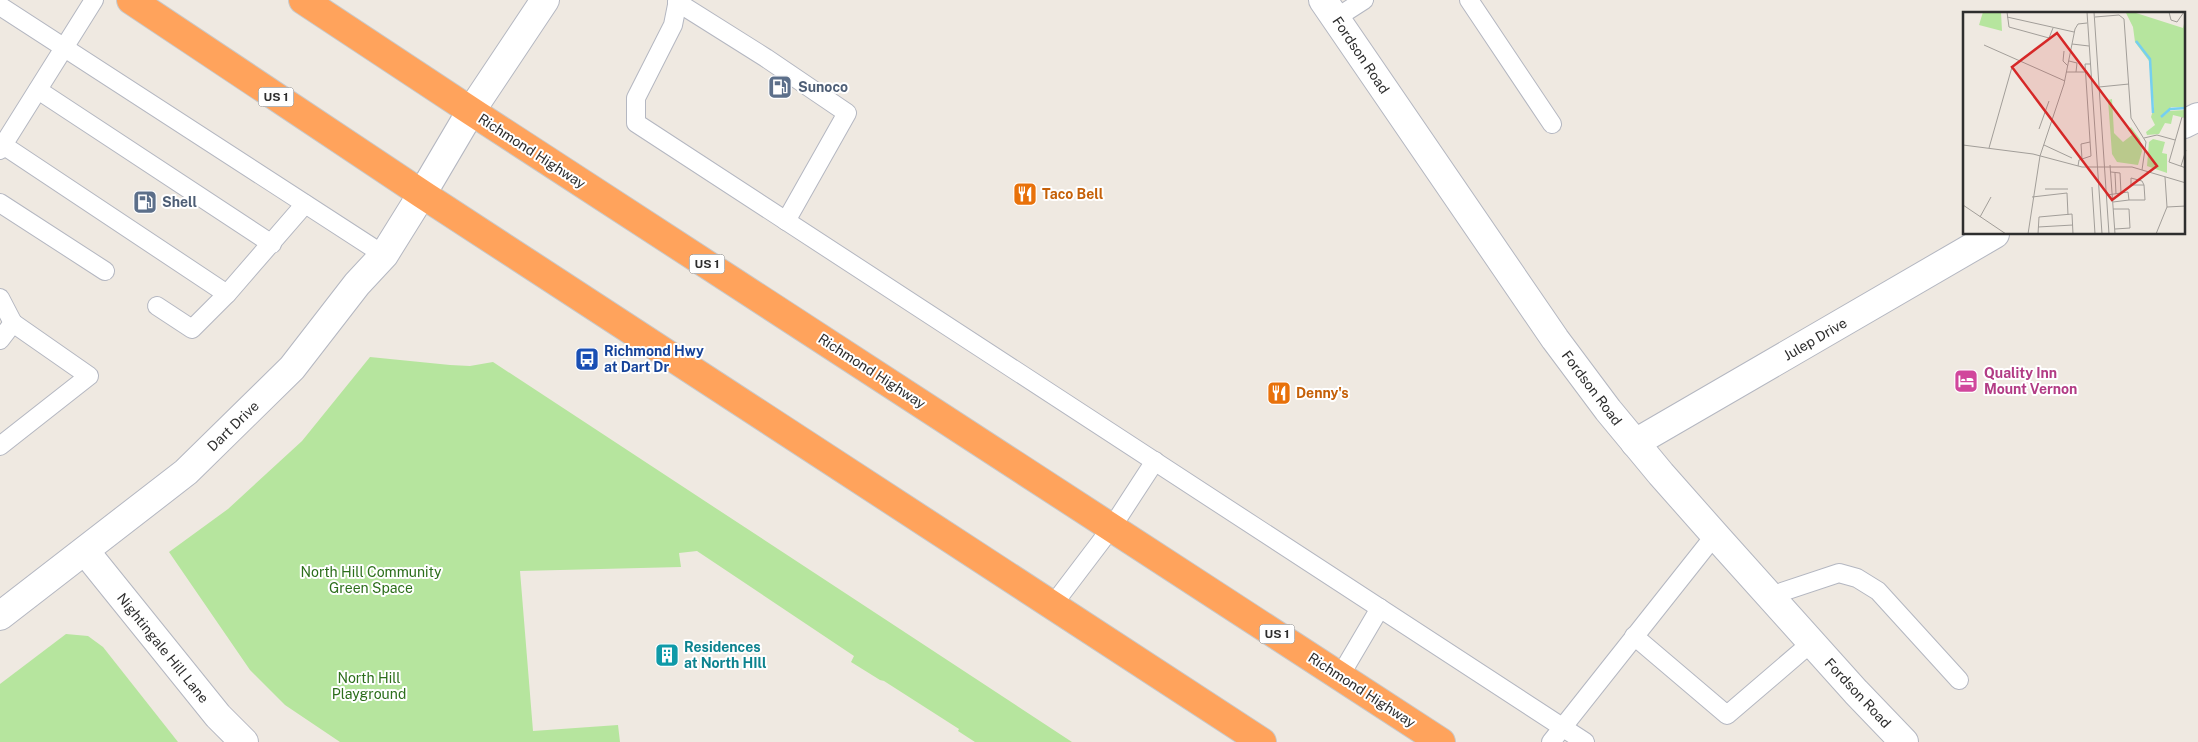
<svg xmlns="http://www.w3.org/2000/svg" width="2198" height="742" font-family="'Public Sans',sans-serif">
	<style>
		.green { fill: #b6e59e }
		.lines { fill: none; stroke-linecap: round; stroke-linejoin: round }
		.lane-casing { stroke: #b4b7c1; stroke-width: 20 }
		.street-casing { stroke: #b4b7c1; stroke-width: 30 }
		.secondary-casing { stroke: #b4b7c1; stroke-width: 30 }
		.highway-casing { stroke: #c9c9c9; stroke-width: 30 }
		.lane { stroke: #fff; stroke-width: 18 }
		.street { stroke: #fff; stroke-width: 28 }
		.secondary { stroke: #fff; stroke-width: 28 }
		.highway { stroke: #ffa35c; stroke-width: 28 }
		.labels { text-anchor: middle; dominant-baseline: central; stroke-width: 4; stroke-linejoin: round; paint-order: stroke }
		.shield { fill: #fff; stroke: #6d6d6d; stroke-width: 1 }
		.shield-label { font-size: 12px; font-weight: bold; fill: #2e2e2e }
		.street-label { font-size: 14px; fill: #2e2e2e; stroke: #fff }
		.service-label { font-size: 14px; font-weight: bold; fill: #4e5e75; stroke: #fff; text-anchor: start }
		.food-label { font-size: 14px; font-weight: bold; fill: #c56008; stroke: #fff; text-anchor: start }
		.transit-label { font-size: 14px; font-weight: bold; fill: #164399; stroke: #fff; text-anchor: start }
		.hotel-label { font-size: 14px; font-weight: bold; fill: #b23c85; stroke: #fff; text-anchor: start }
		.park-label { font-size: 14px; fill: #2c6e1b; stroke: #fff }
		.culture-label { font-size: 14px; font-weight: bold; fill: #0d838f; stroke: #fff; text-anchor: start }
		.inset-river { fill: none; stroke: #75cff0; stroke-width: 2.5 }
		.inset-road { fill: none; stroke: #a29e99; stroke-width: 1 }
		.view { fill: #d62828; fill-opacity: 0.15; stroke: #d62828; stroke-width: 2.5 }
		.inset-edge { fill: none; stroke: #2e2e2e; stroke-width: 2.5 }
	</style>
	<rect width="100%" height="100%" fill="#efe9e1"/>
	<!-- green -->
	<g class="green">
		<polygon points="370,357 450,365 470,366 493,362 1072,742 975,742 958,731 959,729 884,681 880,680 851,662 854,656 697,551 679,553 681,567 520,571 533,731 618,725 620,742 340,742 285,705 250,670 169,552 228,509 302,441"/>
		<polygon points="66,634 88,636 103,647 178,742 0,742 0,684"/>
	</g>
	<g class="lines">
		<!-- lane casing -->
		<g class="lane-casing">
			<g id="lane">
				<polyline points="678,0 673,25 636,98 636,123 1585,742"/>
				<polyline points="1469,0 1552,124"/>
				<polyline points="677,2 766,58 847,113 786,221"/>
				<polyline points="0,6 384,255"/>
				<polyline points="1336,18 1364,0"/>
				<polyline points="38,90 272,244"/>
				<polyline points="3,145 227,294 305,204"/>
				<polyline points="0,150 94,0"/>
				<polyline points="0,203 105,271"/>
				<polyline points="0,298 13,323"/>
				<polyline points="157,306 192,329 227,294"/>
				<polyline points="0,340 13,323 89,376 0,446"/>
				<polyline points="1770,596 1839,573 1857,578 1878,591 1959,680"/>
				<polyline points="1052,606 1112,527 1155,461"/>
				<polyline points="1634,636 1727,715 1811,643"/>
				<polyline points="1340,676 1380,608"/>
				<polyline points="1551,742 1715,535"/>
			</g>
		</g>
		<!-- street casing -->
		<g class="street-casing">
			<g id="street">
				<polyline points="1323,0 1555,339 1608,410 1661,474 1715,535 1856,692 1904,742"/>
				<polyline points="2184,124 2198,117"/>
				<polyline points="1635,443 1995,234"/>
				<polyline points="85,551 218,716 244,742"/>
				<polyline points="0,616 186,472 292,368 357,284 384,255 422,194"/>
			</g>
		</g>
		<!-- secondary casing -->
		<g class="secondary-casing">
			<polyline id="secondary" points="422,194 471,111 545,0"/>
		</g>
		<!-- highway casing -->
		<g class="highway-casing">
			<g id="highway">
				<polyline points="131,0 422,194 1262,742"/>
				<polyline points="303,0 471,111 1441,742"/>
			</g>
		</g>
		<!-- lane -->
		<use href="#lane" class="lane"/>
		<!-- street -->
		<use href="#street" class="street"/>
		<!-- secondary -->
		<use href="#secondary" class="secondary"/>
		<!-- highway -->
		<use href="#highway" class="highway"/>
	</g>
	<!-- icons -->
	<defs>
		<g id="fuel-square" transform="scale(1.25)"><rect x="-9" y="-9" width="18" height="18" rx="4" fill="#5c6f8a" stroke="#fff"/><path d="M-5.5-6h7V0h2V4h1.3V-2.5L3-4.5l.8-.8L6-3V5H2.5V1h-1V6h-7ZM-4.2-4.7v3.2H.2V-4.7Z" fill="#fff"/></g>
		<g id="restaurant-square" transform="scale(1.25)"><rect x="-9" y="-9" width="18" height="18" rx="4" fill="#e8710a" stroke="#fff"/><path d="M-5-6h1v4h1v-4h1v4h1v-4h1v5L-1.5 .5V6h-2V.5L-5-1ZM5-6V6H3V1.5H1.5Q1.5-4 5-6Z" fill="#fff"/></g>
		<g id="bus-square" transform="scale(1.25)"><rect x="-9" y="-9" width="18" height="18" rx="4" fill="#1a4fb4" stroke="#fff"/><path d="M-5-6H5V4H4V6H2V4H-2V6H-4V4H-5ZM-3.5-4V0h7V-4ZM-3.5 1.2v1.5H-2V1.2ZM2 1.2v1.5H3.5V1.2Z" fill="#fff"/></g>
		<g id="hotel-square" transform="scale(1.25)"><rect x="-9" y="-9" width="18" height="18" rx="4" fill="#d1479c" stroke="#fff"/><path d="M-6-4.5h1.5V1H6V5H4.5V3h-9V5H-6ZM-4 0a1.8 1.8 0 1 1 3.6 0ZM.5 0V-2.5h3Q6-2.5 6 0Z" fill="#fff"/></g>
		<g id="building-square" transform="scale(1.25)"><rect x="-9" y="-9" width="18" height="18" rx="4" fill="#0f9aa8" stroke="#fff"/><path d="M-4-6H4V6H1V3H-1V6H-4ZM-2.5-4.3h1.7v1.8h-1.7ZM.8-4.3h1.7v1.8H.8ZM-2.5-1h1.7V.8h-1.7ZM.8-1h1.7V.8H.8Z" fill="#fff"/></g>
	</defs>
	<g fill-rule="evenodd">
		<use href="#fuel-square" x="780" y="87"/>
		<use href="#restaurant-square" x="1025" y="194"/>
		<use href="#fuel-square" x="145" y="202"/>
		<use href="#bus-square" x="587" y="359"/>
		<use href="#hotel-square" x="1966" y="381"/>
		<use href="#restaurant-square" x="1279" y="393"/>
		<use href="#building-square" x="667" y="655"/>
	</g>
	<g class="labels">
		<!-- shield labels -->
		<g class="shield">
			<rect x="258.5" y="87.5" width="35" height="19" rx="4"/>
			<rect x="689.5" y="254.5" width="35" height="19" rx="4"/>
			<rect x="1259.5" y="624.5" width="35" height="19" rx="4"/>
		</g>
		<g class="shield-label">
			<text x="276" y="97">US 1</text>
			<text x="707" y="264">US 1</text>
			<text x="1277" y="634">US 1</text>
		</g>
		<!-- street labels -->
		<g class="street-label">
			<text transform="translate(1361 55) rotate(56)">Fordson Road</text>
			<text transform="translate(532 151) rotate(33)">Richmond Highway</text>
			<text transform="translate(1815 339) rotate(-30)">Julep Drive</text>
			<text transform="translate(872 371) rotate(33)">Richmond Highway</text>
			<text transform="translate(1592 388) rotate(53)">Fordson Road</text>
			<text transform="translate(233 426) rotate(-44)">Dart Drive</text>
			<text transform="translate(163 648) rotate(51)">Nightingale Hill Lane</text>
			<text transform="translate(1362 690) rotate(33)">Richmond Highway</text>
			<text transform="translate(1858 693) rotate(47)">Fordson Road</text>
		</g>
		<!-- service labels -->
		<g class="service-label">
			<text x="798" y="87">Sunoco</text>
			<text x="162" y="202">Shell</text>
		</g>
		<!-- food labels -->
		<g class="food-label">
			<text x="1042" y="194">Taco Bell</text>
			<text x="1296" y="393">Denny's</text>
		</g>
		<!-- transit labels -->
		<g class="transit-label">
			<text x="604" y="351">Richmond Hwy<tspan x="604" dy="16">at Dart Dr</tspan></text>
		</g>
		<!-- hotel labels -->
		<g class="hotel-label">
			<text x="1984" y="373">Quality Inn<tspan x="1984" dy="16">Mount Vernon</tspan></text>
		</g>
		<!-- park labels -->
		<g class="park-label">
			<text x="371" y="572">North Hill Community<tspan x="371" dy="16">Green Space</tspan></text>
			<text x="369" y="678">North Hill<tspan x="369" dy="16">Playground</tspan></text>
		</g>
		<!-- culture labels -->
		<g class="culture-label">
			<text x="684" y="647">Residences<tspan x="684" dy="16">at North HIll</tspan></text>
		</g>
	</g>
	<!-- overview -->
	<g transform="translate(1963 12)">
		<rect width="222" height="222" fill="#efe9e1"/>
		<path d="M20,0H38L39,19L16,13ZM170,0L220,16L222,8V95H208L201,104L206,99L222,98V106L210,103L208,112L202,111L196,122L184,123L183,120L192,113L188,105L191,95L186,49L172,30L170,15L163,1ZM149,87L151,121L160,130L169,123L165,118L168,115L177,127L179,139L175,153L154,150L149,142L145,88ZM190,127L202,130L199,141L204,142V161L184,154L186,130Z" fill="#b6e59e"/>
		<path class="inset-river" d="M173,29L187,47L190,101M198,105L207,97L223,96"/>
		<path class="inset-road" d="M44,0L46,15L86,26L90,16M124,0L139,222M131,0L146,222M206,0L208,8L214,10L221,0M44,5L111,20M132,5L156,3L161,7L168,106L183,130L179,158M109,32L126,34M21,33L102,69M101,39L100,49L105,54M106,49L114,51L113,60M103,60H123M136,75L166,72M219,105L206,150L223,156M76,117L86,89M181,126L194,123L212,128M0,133L70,142L119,155H169L223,171M81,133L109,146M26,136L49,55M119,147L118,132L127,130M147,153L152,222M115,154L116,148L128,144L122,52H127M218,154L223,138M148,160L157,161L158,181M152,161L153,182M129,175L132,222M82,177H105M144,183L165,180L166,188L150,190M69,185L104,181L105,203M166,188H182L181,173L179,169L168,166V173H181M0,193L43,222M204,195L223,194M150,197H166L167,216L152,217M17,205L28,185M75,215L110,213M65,222L77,144L101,72L112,17L115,12L124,11M75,222L76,205L109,202L110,222M193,222L204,195L202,165"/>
		<path class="view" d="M94,21L194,154L149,188L49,55Z"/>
		<rect width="222" height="222" class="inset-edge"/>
	</g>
</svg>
